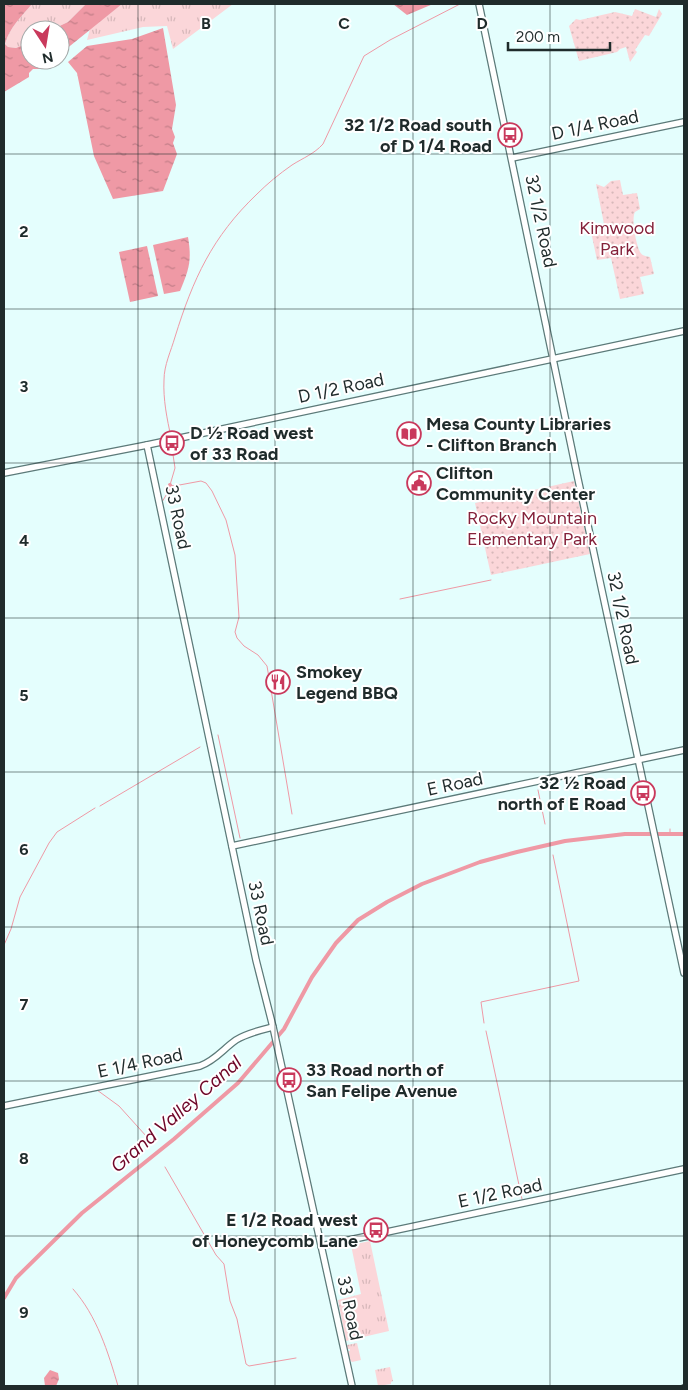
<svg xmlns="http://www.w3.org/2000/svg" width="688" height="1390" font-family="Figtree,sans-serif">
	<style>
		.grass { fill: url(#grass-tufts) }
		.park { fill: url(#park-dots) }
		.water { fill: url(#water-ripples) }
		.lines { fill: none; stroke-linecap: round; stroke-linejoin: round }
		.stream { stroke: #ef99a5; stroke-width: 1 }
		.canal { stroke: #ef99a5; stroke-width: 4 }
		.secondary-casing { stroke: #5c7a79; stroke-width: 8 }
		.secondary { stroke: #fff; stroke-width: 5.5 }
		.rail { stroke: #475656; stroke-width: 1; stroke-dasharray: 9 9; stroke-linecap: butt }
		.grid { fill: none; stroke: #1f2b2b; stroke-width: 1; stroke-opacity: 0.55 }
		.labels { text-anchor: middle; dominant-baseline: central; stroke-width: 4; stroke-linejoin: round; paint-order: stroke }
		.poi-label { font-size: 18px; font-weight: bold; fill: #1f2b2b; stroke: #fff; text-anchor: start }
		.street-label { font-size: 18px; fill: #1f2b2b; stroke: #fff }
		.park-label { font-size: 18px; fill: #84213a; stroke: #fff }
		.water-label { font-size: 19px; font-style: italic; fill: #6e0628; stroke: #fff }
		.grid-label { font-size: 16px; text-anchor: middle; font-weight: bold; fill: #1f2b2b; stroke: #fff; stroke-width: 4; stroke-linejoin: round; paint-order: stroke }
	</style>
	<defs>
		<pattern id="grass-tufts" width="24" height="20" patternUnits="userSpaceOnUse" patternTransform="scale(1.25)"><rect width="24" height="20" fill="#fbd6d9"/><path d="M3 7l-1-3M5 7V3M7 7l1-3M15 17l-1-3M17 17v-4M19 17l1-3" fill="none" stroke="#d7b8ba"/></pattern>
		<pattern id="park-dots" width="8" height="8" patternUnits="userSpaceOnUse" patternTransform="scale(1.25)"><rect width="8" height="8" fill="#fbd6d9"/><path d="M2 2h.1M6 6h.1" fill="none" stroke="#d7b8ba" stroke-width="1.8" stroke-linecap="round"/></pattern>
		<pattern id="water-ripples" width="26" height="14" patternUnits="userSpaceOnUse" patternTransform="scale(1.25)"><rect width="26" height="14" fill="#ef99a5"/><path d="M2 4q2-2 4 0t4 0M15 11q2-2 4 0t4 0" fill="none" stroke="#c17d87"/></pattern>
	</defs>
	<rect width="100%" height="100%" fill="#e4fefd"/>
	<!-- grass -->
	<g class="grass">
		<path d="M32,4H86L68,22L51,30H30V42L16,48L8,47L5,44C9,28 22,16 32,4Z"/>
		<polygon points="122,4 233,4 173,49 167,26 143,27 87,40 90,29"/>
		<polygon points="370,1241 389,1331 346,1341 338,1300 361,1294 351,1245"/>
		<polygon points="357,1343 361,1360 352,1362 349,1359 348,1351 350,1351 350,1349 347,1349 347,1345"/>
		<polygon points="390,1367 393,1381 391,1382 391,1384 378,1386 375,1370"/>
	</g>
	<!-- park -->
	<g class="park">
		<polygon points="635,9 656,17 659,9 662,14 649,36 645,35 635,50 637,52 630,62 626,47 620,49 617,52 579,61 569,26 576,19 580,20 615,12 632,16"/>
		<path d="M620,180L623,195L637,193L640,209L635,212C631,219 636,244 640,252C642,256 646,256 650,257L654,274L640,277L644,294L620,299L611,258L597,260L590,227L604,224L596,184L604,187L611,181Z"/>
		<polygon points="574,481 590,554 491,575 475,503"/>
	</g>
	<!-- water -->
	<g class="water">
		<path d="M4,4H32C22,16 9,28 5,44L8,47L16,48L30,42V60H54L43,69H33L29,73V77L4,92Z"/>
		<polygon points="86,4 122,4 60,54 60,30 51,30 68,22"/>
		<polygon points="393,4 433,4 407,15"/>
		<polygon points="163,28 176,105 172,129 175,137 173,143 177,154 163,191 113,199 94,156 77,73 68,62 87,46 132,39"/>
		<path d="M188,237C192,261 189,269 180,291L164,294L153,245Z"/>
		<polygon points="147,246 158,296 130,302 119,252"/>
		<polygon points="50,1370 58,1373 59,1379 56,1386 45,1386 44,1378"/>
	</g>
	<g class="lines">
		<!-- stream -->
		<g class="stream">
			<path d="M171,437C167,419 163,399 164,380C164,365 171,351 175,337C193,279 212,237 257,194C267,184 279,174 292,165C303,158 314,154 323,144L364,56L390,40L460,4"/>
			<polyline points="172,448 175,468 170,485 174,486 201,481 206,483 212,491 226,520 235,555 239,617 235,632 237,638 244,646 258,655 267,666 292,814"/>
			<polyline points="162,502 168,492"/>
			<polyline points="400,599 491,580"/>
			<polyline points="218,735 240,838"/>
			<polyline points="538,790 545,824"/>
			<polyline points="100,806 200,747"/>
			<polyline points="670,833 670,829"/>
			<polyline points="4,945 11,929 20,897 49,843 57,832 95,808"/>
			<polyline points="484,1023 481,1002 579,981 553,855"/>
			<polyline points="486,1031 522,1199"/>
			<polyline points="97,1090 119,1106 147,1137"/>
			<polyline points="165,1167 216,1255 224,1264 230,1301 237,1319 246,1364 249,1366 296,1358"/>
			<path d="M73,1289C97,1316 108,1352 118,1386"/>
		</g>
		<!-- canal -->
		<g class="canal">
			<polyline points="168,492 170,485"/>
			<polyline points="4,1298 16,1278 82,1213 174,1139 238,1083 284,1029 312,977 336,943 358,920 387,902 422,884 480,862 517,852 565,841 625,834 684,834"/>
		</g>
		<!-- secondary casing -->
		<g class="secondary-casing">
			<g id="secondary">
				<polyline points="479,4 578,479 684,973"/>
				<polyline points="512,158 684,122"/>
				<polyline points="147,445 256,960 273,1027 352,1386"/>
				<polyline points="4,473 147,445 684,331"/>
				<polyline points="232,846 684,750"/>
				<path d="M4,1106L200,1066C216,1060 223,1049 236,1040C247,1033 261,1030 273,1027"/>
				<polyline points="321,1246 684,1169"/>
			</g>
		</g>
		<!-- secondary -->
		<use href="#secondary" class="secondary"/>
		<!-- rail -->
		<polyline class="rail" points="680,1386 684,1384"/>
	</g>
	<!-- grid -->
	<path class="grid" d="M138,4V1386M275,4V1386M413,4V1386M550,4V1386M4,154H684M4,309H684M4,463H684M4,618H684M4,772H684M4,927H684M4,1081H684M4,1236H684"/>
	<!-- icons -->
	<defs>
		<g id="bus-ring" transform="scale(1.25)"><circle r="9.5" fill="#fff" stroke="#c9395c" stroke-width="1.5"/><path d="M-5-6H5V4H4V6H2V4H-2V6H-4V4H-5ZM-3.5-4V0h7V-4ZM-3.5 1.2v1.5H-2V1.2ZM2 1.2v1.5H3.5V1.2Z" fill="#c9395c"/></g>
		<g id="library-ring" transform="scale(1.25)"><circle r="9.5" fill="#fff" stroke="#c9395c" stroke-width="1.5"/><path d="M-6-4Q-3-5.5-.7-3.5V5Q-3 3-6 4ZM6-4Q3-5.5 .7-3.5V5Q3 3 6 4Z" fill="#c9395c"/></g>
		<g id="civic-ring" transform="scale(1.25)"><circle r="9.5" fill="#fff" stroke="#c9395c" stroke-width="1.5"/><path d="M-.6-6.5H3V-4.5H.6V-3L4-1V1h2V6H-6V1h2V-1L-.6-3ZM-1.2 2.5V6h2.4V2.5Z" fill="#c9395c"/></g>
		<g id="restaurant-ring" transform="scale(1.25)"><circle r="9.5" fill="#fff" stroke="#c9395c" stroke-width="1.5"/><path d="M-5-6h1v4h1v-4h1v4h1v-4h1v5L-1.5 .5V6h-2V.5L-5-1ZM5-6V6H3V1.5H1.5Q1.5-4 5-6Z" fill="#c9395c"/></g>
	</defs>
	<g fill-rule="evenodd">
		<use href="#bus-ring" x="510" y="135"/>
		<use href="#library-ring" x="409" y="434"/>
		<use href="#bus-ring" x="172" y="443"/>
		<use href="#civic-ring" x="419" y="483"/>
		<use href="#restaurant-ring" x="278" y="682"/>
		<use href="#bus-ring" x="643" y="793"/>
		<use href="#bus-ring" x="289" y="1080"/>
		<use href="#bus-ring" x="376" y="1230"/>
	</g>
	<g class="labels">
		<!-- poi labels -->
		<g class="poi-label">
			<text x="492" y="125" text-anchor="end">32 1/2 Road south<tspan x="492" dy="21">of D 1/4 Road</tspan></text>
			<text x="426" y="424">Mesa County Libraries<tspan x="426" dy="21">- Clifton Branch</tspan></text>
			<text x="190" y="433">D ½ Road west<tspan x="190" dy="21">of 33 Road</tspan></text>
			<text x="436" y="473">Clifton<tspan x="436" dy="21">Community Center</tspan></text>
			<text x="296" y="672">Smokey<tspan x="296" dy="21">Legend BBQ</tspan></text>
			<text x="626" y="783" text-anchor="end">32 ½ Road<tspan x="626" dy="21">north of E Road</tspan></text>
			<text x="306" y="1070">33 Road north of<tspan x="306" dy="21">San Felipe Avenue</tspan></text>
			<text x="358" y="1220" text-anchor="end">E 1/2 Road west<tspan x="358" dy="21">of Honeycomb Lane</tspan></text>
		</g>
		<!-- street labels -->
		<g class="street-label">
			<text transform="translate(595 125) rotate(-12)">D 1/4 Road</text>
			<text transform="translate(541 221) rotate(78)">32 1/2 Road</text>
			<text transform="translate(341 388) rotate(-12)">D 1/2 Road</text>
			<text transform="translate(178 517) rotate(78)">33 Road</text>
			<text transform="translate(623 618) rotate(78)">32 1/2 Road</text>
			<text transform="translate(455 784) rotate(-12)">E Road</text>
			<text transform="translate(261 913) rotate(78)">33 Road</text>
			<text transform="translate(140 1063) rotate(-12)">E 1/4 Road</text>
			<text transform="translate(500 1193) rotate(-12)">E 1/2 Road</text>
			<text transform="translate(350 1308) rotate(78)">33 Road</text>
		</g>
		<!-- park labels -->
		<g class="park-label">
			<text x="617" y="228">Kimwood<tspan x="617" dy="21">Park</tspan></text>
			<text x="532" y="518">Rocky Mountain<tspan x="532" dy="21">Elementary Park</tspan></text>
		</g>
		<!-- water labels -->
		<g class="water-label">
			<text transform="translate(176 1114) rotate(-41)">Grand Valley Canal</text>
		</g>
	</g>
	<g class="grid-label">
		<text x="206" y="29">B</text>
		<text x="344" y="29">C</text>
		<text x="482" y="29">D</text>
		<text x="24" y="237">2</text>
		<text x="24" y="392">3</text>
		<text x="24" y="546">4</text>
		<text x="24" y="701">5</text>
		<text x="24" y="855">6</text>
		<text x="24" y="1010">7</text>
		<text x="24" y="1164">8</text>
		<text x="24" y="1318">9</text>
	</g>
	<!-- border -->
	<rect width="688" height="1390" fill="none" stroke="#1f2b2b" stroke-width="10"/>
	<!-- north arrow -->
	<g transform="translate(45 45) rotate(168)"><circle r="24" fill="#ffffff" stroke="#a5aaaa"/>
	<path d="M0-4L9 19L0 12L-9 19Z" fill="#c9395c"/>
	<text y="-8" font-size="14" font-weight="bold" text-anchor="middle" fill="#1f2b2b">N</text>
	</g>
	<!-- scale -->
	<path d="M508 42v8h102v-8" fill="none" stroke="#1f2b2b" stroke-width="2.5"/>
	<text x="516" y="42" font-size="15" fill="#1f2b2b" stroke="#ffffff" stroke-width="4" paint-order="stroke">200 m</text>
</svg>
